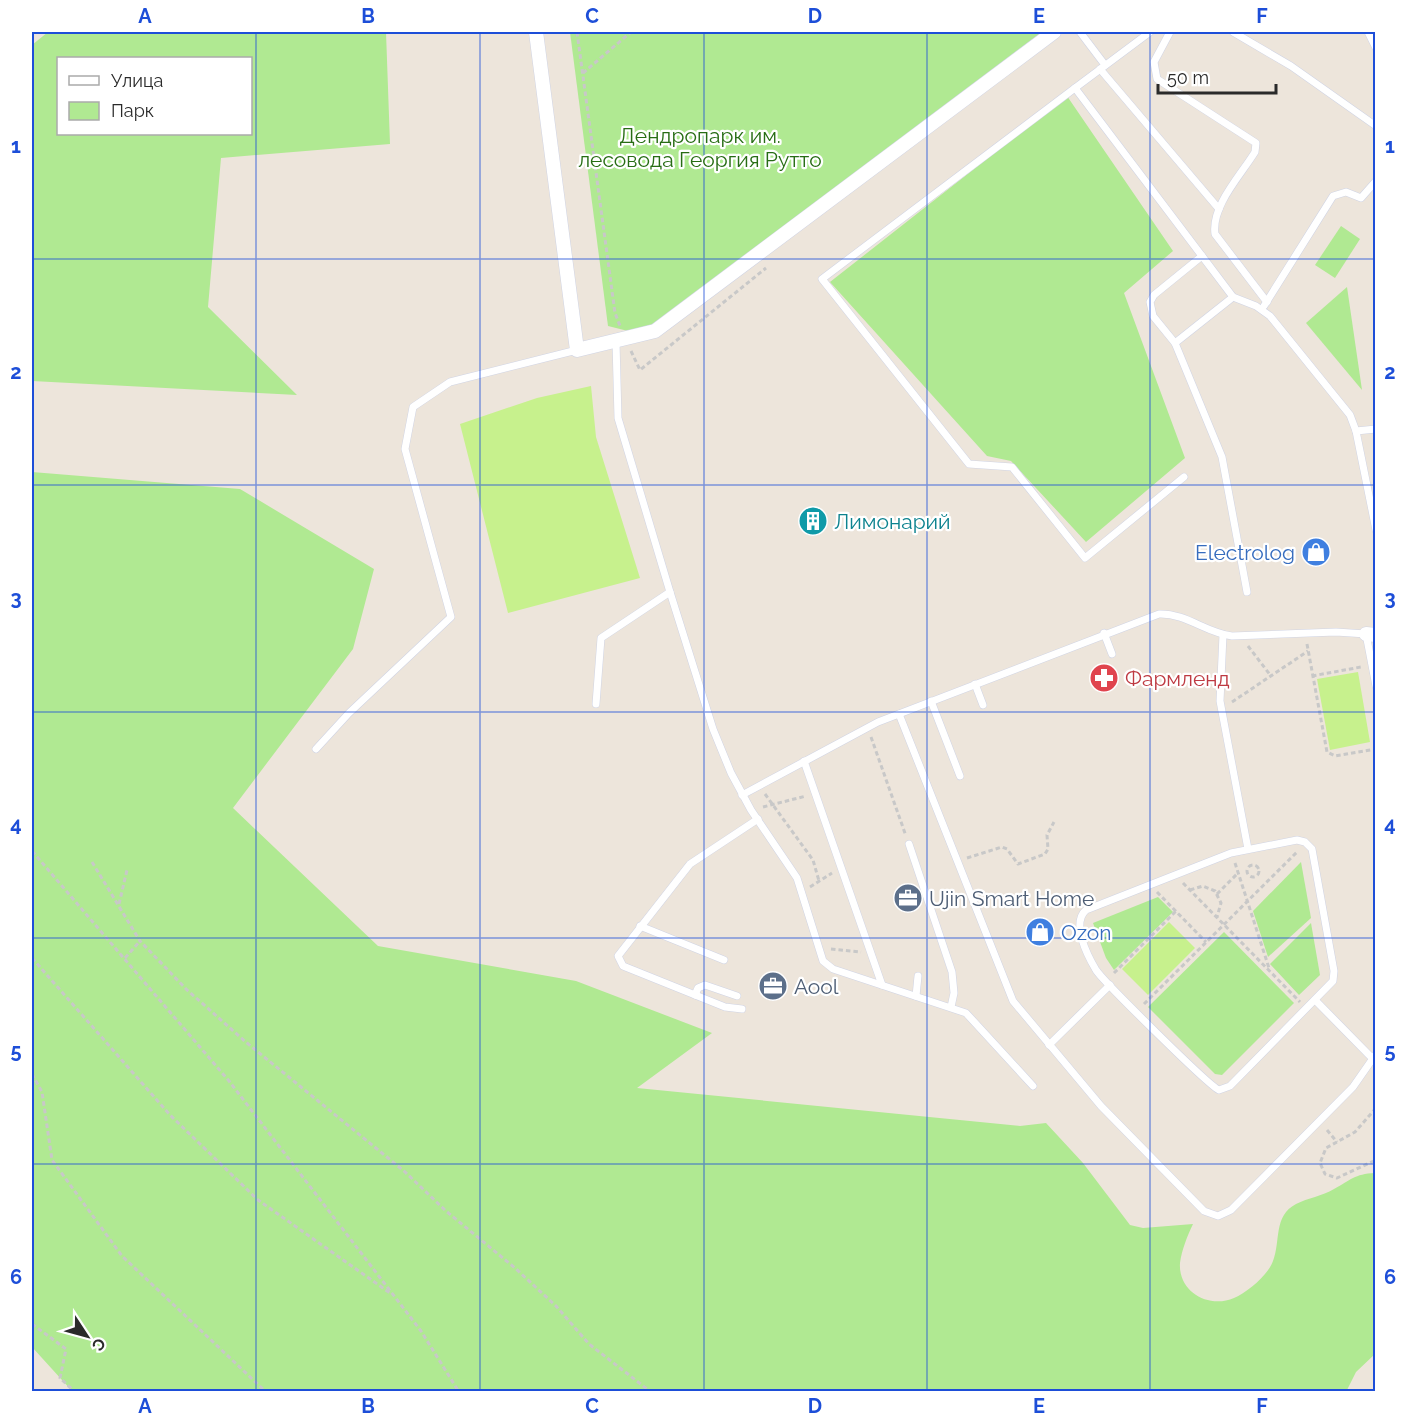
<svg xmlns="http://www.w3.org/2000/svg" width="1407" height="1423" font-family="Raleway,sans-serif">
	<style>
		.green { fill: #b0e992; fill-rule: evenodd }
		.pitch { fill: #c7f18d }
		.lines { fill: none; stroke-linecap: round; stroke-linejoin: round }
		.lane-casing { stroke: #d0d4e4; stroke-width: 8 }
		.street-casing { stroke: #d0d4e4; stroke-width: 15 }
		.path { stroke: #c8c8c8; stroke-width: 3; stroke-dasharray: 4.5 3; stroke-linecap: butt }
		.lane { stroke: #fff; stroke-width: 7 }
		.street { stroke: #fff; stroke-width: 14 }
		.grid { fill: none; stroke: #1d4ed8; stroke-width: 1.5; stroke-opacity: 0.55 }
		.labels { text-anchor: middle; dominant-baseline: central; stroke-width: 4.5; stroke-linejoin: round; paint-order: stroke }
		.park-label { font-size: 21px; fill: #276d14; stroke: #fff }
		.culture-label { font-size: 21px; fill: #0d838f; stroke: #fff; text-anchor: start }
		.shop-label { font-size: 21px; fill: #366cbe; stroke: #fff; text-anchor: end }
		.health-label { font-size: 21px; fill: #be3a42; stroke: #fff; text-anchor: start }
		.service-label { font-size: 21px; fill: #4e5e75; stroke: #fff; text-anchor: start }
		.neatline { fill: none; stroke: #1d4ed8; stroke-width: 2 }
		.grid-label { font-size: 20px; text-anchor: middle; font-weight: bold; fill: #1d4ed8 }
	</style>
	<rect width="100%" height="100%" fill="#ede5db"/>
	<!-- green -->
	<g class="green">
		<path d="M48,32H386L390,144L221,158L208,307L297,395L32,381V45ZM250,58V134H58V58Z"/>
		<polygon points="570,32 1042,32 640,334 608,326"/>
		<polygon points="1067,96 1173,251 1124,293 1185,458 1086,542 1011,461 987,456 830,282"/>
		<polygon points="1341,226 1360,239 1335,278 1315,265"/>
		<polygon points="1347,287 1362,390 1306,323"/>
		<path d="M32,472L240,489L374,569L353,649L233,808L378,946L576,981L712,1033L637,1088L1020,1126L1046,1123L1083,1163L1130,1225L1143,1228L1193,1224C1187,1237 1182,1249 1180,1263C1178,1292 1209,1309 1234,1298C1248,1292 1268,1275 1273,1261C1281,1241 1273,1216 1296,1204C1308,1198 1322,1196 1334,1189C1351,1180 1354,1174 1375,1173V1354L1356,1372L1346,1392L72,1391L32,1347Z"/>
		<polygon points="1301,862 1311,918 1268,957 1253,911"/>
		<polygon points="1158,897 1173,912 1114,970 1106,958 1093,923"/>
		<polygon points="1311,923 1320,975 1299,995 1270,964"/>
		<polygon points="1224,932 1294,1003 1222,1075 1215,1074 1148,1007"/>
	</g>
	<!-- pitch -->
	<g class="pitch">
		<polygon points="591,386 596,437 640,578 508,613 460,424 537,398"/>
		<polygon points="1358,672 1370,742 1330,750 1317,679"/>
		<polygon points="1169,922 1195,948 1148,995 1122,969"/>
	</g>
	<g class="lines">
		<!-- lane casing -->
		<g class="lane-casing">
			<g id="lane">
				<polyline points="1080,32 1105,65"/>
				<polyline points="1150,32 1075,88 1233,297 1256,306 1270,316 1350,415 1356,431 1376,530"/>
				<path d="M1170,32L1154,62L1157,79L1256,143L1255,152C1241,175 1211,206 1215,234L1267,302"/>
				<polyline points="1233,32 1291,66 1376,126"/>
				<polyline points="1368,32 1376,48"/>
				<polyline points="1100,69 1219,209"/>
				<polyline points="1075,88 822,279 969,464 1012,467 1085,558 1184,477"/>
				<polyline points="1233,297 1175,343 1222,457 1247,592"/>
				<polyline points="1264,306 1333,196 1346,192 1361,198 1376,181"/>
				<polyline points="1175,343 1153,316 1150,302 1154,295 1202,256"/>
				<polyline points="1356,431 1376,429"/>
				<polyline points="670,592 713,729 731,773 751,810 797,878 823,961 833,969 966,1013 1033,1086"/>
				<polyline points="1104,633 1112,654"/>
				<polyline points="1223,635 1220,701 1248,849"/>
				<polyline points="975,684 983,705"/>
				<polyline points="931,701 960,776"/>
				<polyline points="596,704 601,638 670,592 618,418 616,342"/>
				<polyline points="899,714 1013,1001 1101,1106 1204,1211 1218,1216 1231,1210 1353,1087 1376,1054"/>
				<polyline points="316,749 349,713 451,617 405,449 413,407 450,382 577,350"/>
				<polyline points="804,761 882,985"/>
				<path d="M742,795L878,722L1159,614C1186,613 1206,633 1232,636L1336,632L1366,634L1376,686"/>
				<path d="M1297,840L1305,842L1312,849L1334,971L1333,981L1230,1086L1219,1090C1209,1086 1103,981 1096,970C1087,955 1071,923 1086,910L1231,853Z"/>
				<polyline points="909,844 952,972 954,993 951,1007"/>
				<polyline points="640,926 724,960"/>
				<polyline points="695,995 698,988 705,985 737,996"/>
				<polyline points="916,996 918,976"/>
				<polyline points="1316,1001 1372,1058"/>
				<polyline points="742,1009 725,1007 623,966 618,956 690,864 758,819"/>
				<polyline points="1049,1045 1110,985"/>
			</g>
		</g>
		<!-- street casing -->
		<g class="street-casing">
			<g id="street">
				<polyline points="536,32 577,350 655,331 1054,32"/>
				<polyline points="1366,634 1376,635"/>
			</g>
		</g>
		<!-- path -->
		<g class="path">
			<polyline points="577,32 615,313 620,326"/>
			<polyline points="583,73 631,32"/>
			<polyline points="631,351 640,370 766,268"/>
			<polyline points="1307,644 1327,752 1335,756 1376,749"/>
			<polyline points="1248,646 1271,676"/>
			<polyline points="1312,676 1361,667"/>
			<polyline points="1232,702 1308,651"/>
			<polyline points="871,737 906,836"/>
			<polyline points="765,794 813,860 819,881"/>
			<polyline points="763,807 806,796"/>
			<polyline points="32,851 229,1081 421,1331 459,1392"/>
			<polyline points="967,858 1002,847 1007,849 1018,864 1045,854 1048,849 1047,835 1054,822"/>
			<polyline points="92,862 140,941 186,989 247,1043 404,1171 446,1211 515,1268 556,1306 589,1344 651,1392"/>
			<polyline points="1235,863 1269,968"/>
			<circle cx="1253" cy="871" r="6"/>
			<polyline points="1183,883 1300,1002"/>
			<polyline points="810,887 832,873"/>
			<polyline points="1190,890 1203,886 1215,891 1221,903 1217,917"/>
			<polyline points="1157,892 1206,942"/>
			<polyline points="1217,894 1238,873"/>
			<polyline points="119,904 127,870"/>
			<polyline points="831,949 861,952"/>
			<polyline points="32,958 170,1115 258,1200 390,1293"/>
			<polyline points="125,958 140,941"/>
			<polyline points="1114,973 1176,911"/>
			<polyline points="1144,1004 1297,852"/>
			<polyline points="32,1074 42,1092 52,1160 122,1256 266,1392"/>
			<polyline points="1376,1108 1355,1132 1326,1148 1320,1163 1325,1174 1337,1178 1376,1160"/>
			<polyline points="1327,1130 1337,1142"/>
			<polyline points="32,1324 66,1349 60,1378 75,1392"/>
		</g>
		<!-- lane -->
		<use href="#lane" class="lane"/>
		<!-- street -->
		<use href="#street" class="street"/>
	</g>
	<!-- grid -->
	<path class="grid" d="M256,32V1392M480,32V1392M704,32V1392M927,32V1392M1150,32V1392M32,259H1376M32,485H1376M32,712H1376M32,938H1376M32,1164H1376"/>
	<!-- icons -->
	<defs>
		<g id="building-disc" transform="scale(1.5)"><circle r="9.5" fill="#0f9aa8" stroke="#fff"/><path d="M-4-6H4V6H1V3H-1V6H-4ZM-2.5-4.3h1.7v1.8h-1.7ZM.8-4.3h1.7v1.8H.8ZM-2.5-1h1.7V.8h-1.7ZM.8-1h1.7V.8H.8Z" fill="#fff"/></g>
		<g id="shop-disc" transform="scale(1.5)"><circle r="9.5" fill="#3f7fe0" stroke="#fff"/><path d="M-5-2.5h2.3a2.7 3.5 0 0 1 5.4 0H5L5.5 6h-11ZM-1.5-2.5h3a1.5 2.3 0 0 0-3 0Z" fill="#fff"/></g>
		<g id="pharmacy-disc" transform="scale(1.5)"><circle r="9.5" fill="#e0444e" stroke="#fff"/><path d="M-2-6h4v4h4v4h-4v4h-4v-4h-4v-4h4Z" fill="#fff"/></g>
		<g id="office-disc" transform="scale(1.5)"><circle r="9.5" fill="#5c6f8a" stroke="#fff"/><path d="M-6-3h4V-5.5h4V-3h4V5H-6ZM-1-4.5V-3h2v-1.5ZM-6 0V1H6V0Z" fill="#fff"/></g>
	</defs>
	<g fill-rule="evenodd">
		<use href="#building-disc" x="813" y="521"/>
		<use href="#shop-disc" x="1316" y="552"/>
		<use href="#pharmacy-disc" x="1104" y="678"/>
		<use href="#office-disc" x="908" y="898"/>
		<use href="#shop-disc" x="1040" y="932"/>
		<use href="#office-disc" x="773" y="986"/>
	</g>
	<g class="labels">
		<!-- park labels -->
		<g class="park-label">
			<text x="700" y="135">Дендропарк им.<tspan x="700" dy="24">лесовода Георгия Рутто</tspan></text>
		</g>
		<!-- culture labels -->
		<g class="culture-label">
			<text x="834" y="521">Лимонарий</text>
		</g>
		<!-- shop labels -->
		<g class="shop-label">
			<text x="1295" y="552">Electrolog</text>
			<text x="1061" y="932" text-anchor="start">Ozon</text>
		</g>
		<!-- health labels -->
		<g class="health-label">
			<text x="1125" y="678">Фармленд</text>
		</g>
		<!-- service labels -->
		<g class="service-label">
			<text x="929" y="898">Ujin Smart Home</text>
			<text x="794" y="986">Aool</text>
		</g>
	</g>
	<!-- border -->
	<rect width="1407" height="1423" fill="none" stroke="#ffffff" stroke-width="66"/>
	<!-- legend -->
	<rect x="57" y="57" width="195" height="78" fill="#ffffff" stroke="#aaaaaa" stroke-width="1.5"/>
	<rect x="69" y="76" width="30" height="9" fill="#ffffff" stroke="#aaaaaa" stroke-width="1.5"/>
	<text x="111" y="87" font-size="18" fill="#2a2a2a">Улица</text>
	<rect x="69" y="102" width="30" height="18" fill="#b0e992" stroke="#aaaaaa" stroke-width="1.5"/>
	<text x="111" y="117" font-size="18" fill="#2a2a2a">Парк</text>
	<!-- north arrow -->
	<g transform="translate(87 1336) rotate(126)" stroke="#ffffff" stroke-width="4.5" paint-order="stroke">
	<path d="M0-4.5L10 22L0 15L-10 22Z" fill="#2a2a2a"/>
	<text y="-9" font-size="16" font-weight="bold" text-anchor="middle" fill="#2a2a2a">С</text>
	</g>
	<!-- scale -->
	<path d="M1158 84v9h118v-9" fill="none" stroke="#2a2a2a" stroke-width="3"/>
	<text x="1167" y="84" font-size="18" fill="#2a2a2a" stroke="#ffffff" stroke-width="4.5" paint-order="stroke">50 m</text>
	<rect x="33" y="33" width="1341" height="1357" class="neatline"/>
	<g class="grid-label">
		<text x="145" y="23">A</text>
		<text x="368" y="23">B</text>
		<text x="592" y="23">C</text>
		<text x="815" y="23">D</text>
		<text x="1039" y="23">E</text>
		<text x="1262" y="23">F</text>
		<text x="16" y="153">1</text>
		<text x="1390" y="153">1</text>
		<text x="16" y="379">2</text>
		<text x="1390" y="379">2</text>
		<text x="16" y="605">3</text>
		<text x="1390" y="605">3</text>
		<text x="16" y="831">4</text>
		<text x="1390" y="831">4</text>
		<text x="16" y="1058">5</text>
		<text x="1390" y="1058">5</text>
		<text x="16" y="1284">6</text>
		<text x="1390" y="1284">6</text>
		<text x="145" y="1413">A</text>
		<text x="368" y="1413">B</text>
		<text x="592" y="1413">C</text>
		<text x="815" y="1413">D</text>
		<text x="1039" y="1413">E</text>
		<text x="1262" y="1413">F</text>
	</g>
</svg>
